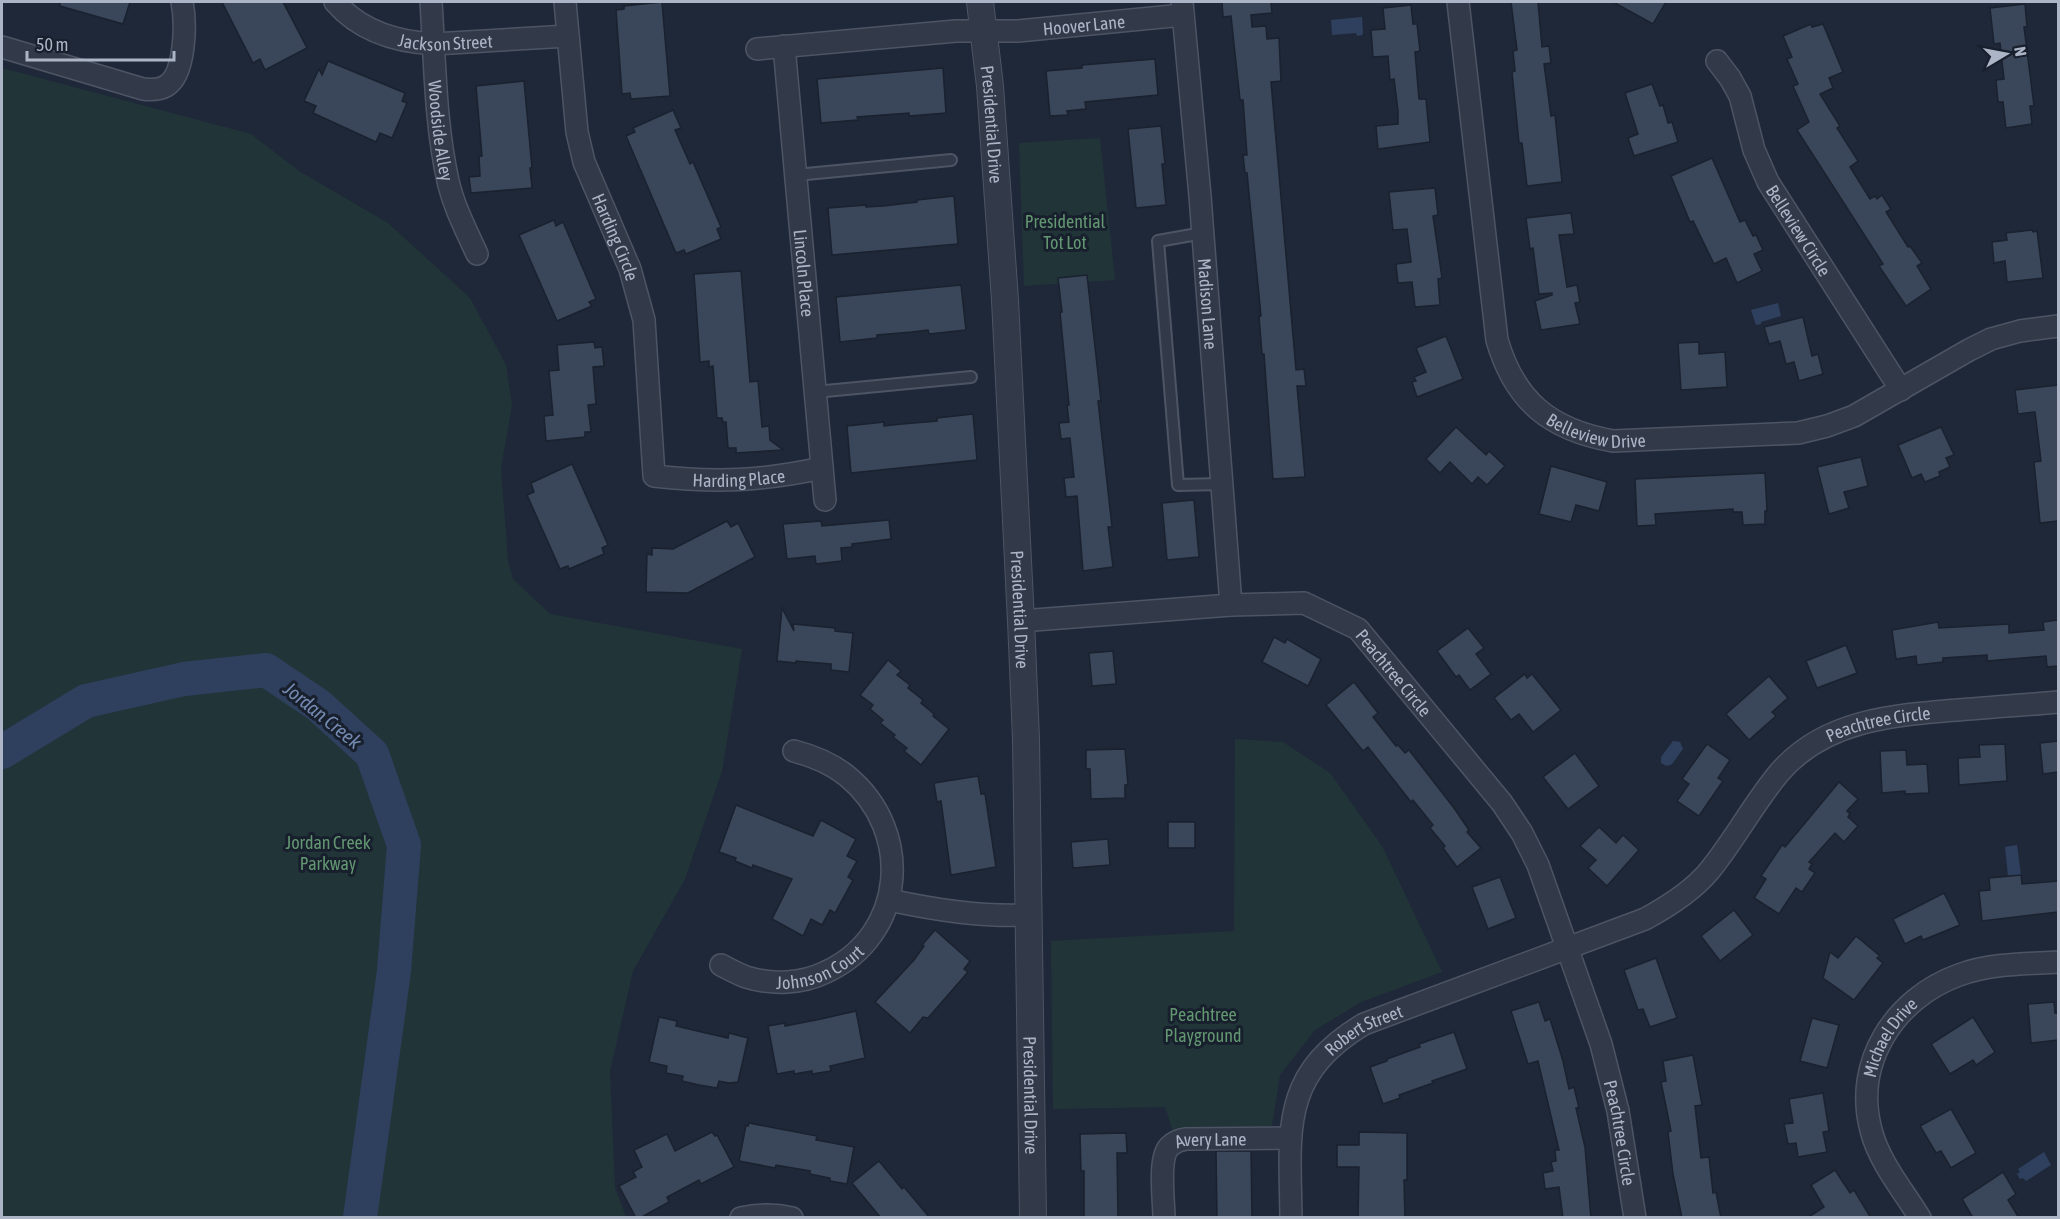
<svg xmlns="http://www.w3.org/2000/svg" width="2060" height="1219" font-family="'Asap Condensed',sans-serif">
	<style>
		.green { fill: #213539 }
		.water { fill: #2f405f }
		.lines { fill: none; stroke-linecap: round; stroke-linejoin: round }
		.river { stroke: #2f405f; stroke-width: 34 }
		.building { fill: #3a4659; stroke: #1a212f; stroke-width: 1.5 }
		.service-casing { stroke: #4d5564; stroke-width: 14 }
		.minor-casing { stroke: #4d5564; stroke-width: 24 }
		.tertiary-casing { stroke: #4d5564; stroke-width: 28 }
		.service { stroke: #323a49; stroke-width: 10 }
		.minor { stroke: #323a49; stroke-width: 21 }
		.tertiary { stroke: #323a49; stroke-width: 26 }
		.labels { text-anchor: middle; dominant-baseline: central; stroke-width: 6; stroke-linejoin: round; paint-order: stroke }
		.street-label { font-size: 18px; fill: #acb5c6; stroke: #181f2d }
		.park-label { font-size: 18px; fill: #639772; stroke: #181f2d }
		.water-label { font-size: 20px; font-style: italic; fill: #7389b0; stroke: #181f2d }
	</style>
	<rect width="100%" height="100%" fill="#1f2838"/>
	<!-- green -->
	<g class="green">
		<polygon points="2,68 251,134 299,171 388,223 470,298 506,365 512,405 501,468 508,561 513,579 550,614 742,649 722,771 685,879 633,971 610,1071 615,1188 626,1217 2,1217"/>
		<polygon points="1100,138 1115,280 1024,286 1019,143"/>
		<polygon points="1235,739 1283,742 1330,773 1382,846 1442,972 1361,1002 1315,1030 1280,1075 1270,1138 1176,1141 1165,1107 1053,1109 1051,941 1234,931"/>
	</g>
	<!-- water -->
	<g class="water">
		<polygon points="1362,17 1363,33 1362,35 1357,36 1356,33 1332,35 1331,20"/>
		<polygon points="1778,303 1781,316 1761,322 1761,324 1756,325 1751,310"/>
		<polygon points="1673,741 1680,742 1683,749 1672,764 1667,766 1661,763 1661,757"/>
		<polygon points="2017,845 2021,875 2008,876 2005,847"/>
		<polygon points="2044,1152 2051,1165 2026,1181 2023,1178 2020,1179 2017,1174 2020,1172 2018,1169"/>
	</g>
	<g class="lines">
		<!-- river -->
		<polyline class="river" points="2,752 86,701 184,679 266,670 318,705 372,754 404,845 394,971 360,1218"/>
	</g>
	<!-- building -->
	<g class="building">
		<polygon points="60,2 130,2 123,24 60,6"/>
		<polygon points="222,2 283,2 307,48 265,70 260,59 253,63"/>
		<polygon points="662,2 670,96 631,99 630,93 622,94 616,10 624,9 624,6"/>
		<polygon points="1222,2 1271,2 1272,13 1251,15 1252,27 1266,26 1267,39 1279,38 1281,81 1271,82 1296,370 1304,369 1306,386 1297,386 1305,477 1273,479 1264,354 1262,354 1259,316 1261,316 1247,173 1245,173 1243,155 1247,155 1243,100 1240,100 1231,16 1223,17"/>
		<polygon points="1511,2 1538,2 1542,47 1549,46 1551,63 1544,64 1551,116 1555,115 1562,182 1527,186 1522,143 1519,143 1512,72 1515,71 1513,51 1517,50"/>
		<polygon points="1613,2 1666,2 1653,24"/>
		<polygon points="2025,4 2027,27 2024,27 2034,106 2030,106 2032,124 2006,128 2003,102 1998,102 1996,80 2004,79 2000,43 1994,44 1990,8"/>
		<polygon points="1411,5 1413,24 1417,24 1420,51 1415,52 1419,99 1426,99 1430,142 1378,149 1376,126 1398,124 1398,111 1394,79 1390,80 1388,56 1373,57 1371,30 1385,29 1383,8"/>
		<polygon points="1811,24 1812,27 1823,24 1843,72 1829,78 1833,88 1820,94 1840,126 1837,128 1858,161 1850,167 1870,199 1875,196 1877,199 1882,195 1891,209 1886,212 1908,247 1910,246 1922,263 1917,266 1931,289 1906,306 1879,266 1883,264 1797,130 1809,122 1793,86 1798,84 1787,59 1792,57 1783,36"/>
		<polygon points="1155,59 1158,95 1085,102 1086,109 1067,111 1068,115 1050,116 1046,71 1082,68 1082,65"/>
		<polygon points="328,61 405,93 402,101 407,103 392,138 380,133 376,142 313,113 316,106 304,101 319,69 322,75"/>
		<polygon points="943,68 946,113 909,116 909,113 857,117 858,120 821,123 817,79"/>
		<polygon points="524,81 532,168 530,168 532,188 471,193 469,177 480,176 479,156 482,156 476,86"/>
		<polygon points="1652,84 1660,106 1663,105 1668,123 1672,122 1678,142 1634,156 1628,138 1638,134 1625,93"/>
		<polygon points="673,110 681,128 675,130 690,164 693,162 721,227 717,229 721,239 686,254 684,250 676,253 626,136 635,132 633,128"/>
		<polygon points="1161,126 1165,164 1162,164 1166,205 1136,208 1128,129"/>
		<polygon points="1712,158 1740,222 1745,220 1753,236 1756,235 1763,250 1754,254 1762,271 1737,283 1726,258 1714,264 1693,221 1690,222 1671,176"/>
		<polygon points="1435,188 1438,215 1433,216 1442,278 1438,279 1440,305 1415,307 1412,282 1398,283 1396,264 1411,262 1407,229 1393,230 1389,192"/>
		<polygon points="954,196 958,244 832,255 828,208 866,205 866,207 883,206 917,202 917,200"/>
		<polygon points="1571,213 1574,234 1559,235 1567,287 1577,285 1580,302 1575,303 1580,324 1541,330 1535,301 1552,295 1552,293 1539,294 1533,248 1530,249 1526,218"/>
		<polygon points="554,220 556,226 563,222 596,299 589,302 592,306 557,321 519,235"/>
		<polygon points="2032,230 2033,232 2037,231 2043,278 2007,282 2005,261 1994,263 1992,242 2007,240 2006,233"/>
		<polygon points="741,271 750,382 758,381 762,427 769,426 770,440 783,450 736,453 736,448 728,448 726,422 723,422 722,418 717,418 713,366 709,367 709,361 700,362 694,274"/>
		<polygon points="1087,275 1101,401 1098,401 1112,527 1108,527 1113,567 1083,571 1077,496 1066,497 1064,478 1074,477 1070,438 1061,439 1059,423 1069,422 1067,405 1069,405 1060,312 1062,312 1058,278"/>
		<polygon points="961,285 966,330 929,334 928,330 912,332 877,335 877,338 840,342 836,297"/>
		<polygon points="1803,317 1812,356 1818,354 1823,374 1799,381 1794,362 1786,364 1780,341 1769,344 1764,327"/>
		<polygon points="1446,336 1463,379 1417,397 1412,382 1416,381 1414,377 1426,372 1416,348"/>
		<polygon points="594,342 595,348 602,347 604,366 593,367 596,404 588,405 591,432 585,432 585,437 546,441 544,416 553,415 549,371 559,370 557,345"/>
		<polygon points="1699,342 1699,354 1725,352 1727,387 1681,390 1678,343"/>
		<polygon points="2058,385 2058,521 2040,523 2034,462 2041,461 2035,412 2018,414 2015,390"/>
		<polygon points="973,414 977,460 851,473 847,426 884,422 884,426 902,424 937,421 937,418"/>
		<polygon points="1456,427 1486,455 1489,451 1505,466 1487,485 1478,477 1472,484 1450,462 1440,473 1426,459"/>
		<polygon points="1941,427 1954,455 1946,458 1950,467 1939,472 1940,476 1925,482 1921,474 1912,478 1898,445"/>
		<polygon points="1861,457 1868,486 1844,492 1849,508 1829,514 1817,467"/>
		<polygon points="572,464 608,545 602,548 604,554 569,569 568,566 560,569 527,495 534,492 531,483"/>
		<polygon points="1551,466 1607,482 1599,511 1576,505 1571,522 1539,514"/>
		<polygon points="1765,473 1767,511 1765,511 1765,524 1743,525 1742,512 1733,512 1733,509 1655,514 1656,525 1637,526 1635,479"/>
		<polygon points="1194,500 1199,557 1167,560 1162,503"/>
		<polygon points="889,520 891,539 852,544 852,547 841,548 842,561 816,564 815,556 787,559 783,524 821,521 822,526"/>
		<polygon points="727,521 731,527 738,523 755,557 688,593 646,592 647,554 652,555 652,548 673,549"/>
		<polygon points="782,608 794,631 793,624 835,628 835,631 853,633 849,672 831,670 831,664 796,661 796,663 777,661"/>
		<polygon points="2058,620 2058,666 2047,667 2046,656 1987,661 1987,655 1943,658 1943,662 1917,665 1916,656 1896,659 1892,630 1938,622 1939,628 2009,624 2009,633 2044,630 2043,622"/>
		<polygon points="1468,628 1484,648 1476,654 1491,674 1470,690 1459,675 1456,677 1437,651"/>
		<polygon points="1274,637 1285,643 1287,639 1321,659 1308,686 1262,662"/>
		<polygon points="1846,645 1857,673 1817,688 1806,661"/>
		<polygon points="1113,651 1116,684 1092,686 1089,653"/>
		<polygon points="888,660 901,671 897,675 910,685 908,688 923,700 921,703 934,714 933,716 949,729 921,765 904,751 907,748 893,737 895,735 880,723 883,720 870,709 873,705 860,695"/>
		<polygon points="1525,674 1527,678 1532,674 1561,710 1533,732 1519,714 1511,720 1494,698"/>
		<polygon points="1769,676 1788,698 1772,712 1776,716 1749,740 1726,714"/>
		<polygon points="1354,682 1378,713 1373,717 1396,746 1398,745 1405,753 1409,750 1454,808 1469,830 1467,832 1481,848 1457,867 1443,848 1445,846 1430,828 1433,825 1413,800 1411,802 1368,747 1363,751 1326,705"/>
		<polygon points="2058,741 2058,772 2043,774 2040,743"/>
		<polygon points="1707,744 1730,760 1718,778 1723,781 1699,816 1677,801 1689,784 1682,779"/>
		<polygon points="2005,744 2007,781 1959,785 1958,758 1980,757 1979,745"/>
		<polygon points="1125,749 1128,785 1125,785 1125,798 1091,799 1090,769 1086,769 1086,750"/>
		<polygon points="1906,750 1907,765 1927,764 1929,793 1905,794 1905,791 1882,793 1880,751"/>
		<polygon points="1575,753 1599,786 1568,809 1543,777"/>
		<polygon points="978,776 981,794 985,794 996,867 951,875 941,801 937,802 934,783"/>
		<polygon points="1839,782 1858,799 1847,811 1850,814 1848,817 1858,826 1844,842 1835,833 1809,862 1812,864 1809,869 1815,873 1802,892 1796,888 1779,914 1754,898 1766,879 1761,876 1782,845 1785,847"/>
		<polygon points="736,805 813,836 821,820 856,839 847,856 857,861 848,877 853,880 835,913 830,910 822,925 811,919 803,936 772,919 792,879 753,865 752,868 735,861 736,858 719,852"/>
		<rect x="1168" y="822" width="27" height="26"/>
		<polygon points="1599,827 1616,843 1623,835 1639,850 1607,886 1588,868 1596,860 1580,846"/>
		<polygon points="1108,839 1110,865 1073,868 1071,842"/>
		<polygon points="2021,875 2022,884 2058,881 2058,912 1982,921 1979,891 1990,890 1989,878"/>
		<polygon points="1500,877 1516,918 1488,929 1472,887"/>
		<polygon points="1944,893 1960,925 1923,940 1921,936 1905,944 1893,919"/>
		<polygon points="1734,910 1753,935 1720,961 1701,936"/>
		<polygon points="935,930 970,961 964,969 968,972 928,1018 923,1017 910,1033 875,1002 914,960 924,946 922,945"/>
		<polygon points="1856,936 1880,956 1877,958 1883,963 1854,1000 1823,978 1830,952 1838,958"/>
		<polygon points="1656,958 1677,1018 1650,1027 1643,1009 1638,1010 1624,970"/>
		<polygon points="1539,1002 1545,1021 1550,1019 1563,1061 1569,1089 1574,1087 1579,1108 1576,1108 1585,1147 1591,1218 1563,1218 1559,1187 1545,1189 1543,1173 1553,1171 1551,1162 1556,1161 1555,1150 1559,1150 1538,1061 1528,1064 1511,1011"/>
		<polygon points="2054,1002 2055,1013 2058,1013 2058,1040 2031,1043 2028,1004"/>
		<polygon points="856,1011 865,1058 830,1066 831,1071 812,1074 812,1071 794,1074 794,1071 777,1074 768,1026 785,1023 785,1026 821,1019"/>
		<polygon points="659,1017 677,1021 676,1026 693,1030 728,1038 729,1033 748,1038 738,1082 729,1083 719,1081 717,1088 699,1085 682,1081 683,1076 666,1073 667,1066 649,1062"/>
		<polygon points="1973,1017 1995,1052 1976,1065 1973,1060 1950,1074 1931,1044"/>
		<polygon points="1812,1018 1839,1025 1827,1068 1800,1061"/>
		<polygon points="1454,1032 1467,1069 1432,1081 1433,1083 1399,1095 1400,1098 1383,1104 1370,1067 1387,1061 1387,1059 1420,1047 1419,1044"/>
		<polygon points="1693,1055 1702,1105 1695,1106 1701,1158 1709,1157 1713,1193 1716,1192 1721,1218 1682,1218 1673,1174 1668,1132 1671,1131 1661,1082 1666,1081 1663,1061"/>
		<polygon points="1823,1093 1829,1131 1823,1132 1827,1152 1798,1157 1796,1143 1788,1144 1784,1124 1793,1123 1789,1099"/>
		<polygon points="1951,1109 1976,1153 1951,1168 1941,1151 1936,1153 1920,1126"/>
		<polygon points="749,1123 817,1136 816,1140 854,1147 847,1184 830,1181 830,1178 810,1174 810,1171 776,1165 775,1168 739,1161 746,1125 748,1126"/>
		<polygon points="712,1132 715,1136 717,1135 734,1167 701,1184 699,1180 667,1197 669,1202 640,1218 636,1218 619,1186 636,1177 633,1172 642,1167 634,1150 667,1134 675,1151"/>
		<polygon points="1359,1132 1407,1133 1407,1180 1404,1180 1405,1218 1358,1218 1359,1167 1337,1167 1337,1145 1359,1145"/>
		<polygon points="1126,1133 1127,1153 1117,1153 1118,1218 1084,1218 1084,1171 1081,1171 1080,1134"/>
		<polygon points="1216,1151 1251,1151 1252,1218 1217,1218"/>
		<polygon points="879,1161 902,1189 904,1187 930,1218 881,1218 852,1183"/>
		<polygon points="1835,1170 1850,1193 1854,1190 1871,1218 1807,1218 1824,1207 1811,1185"/>
		<polygon points="2003,1172 2016,1194 2008,1200 2019,1218 1973,1218 1962,1199"/>
	</g>
	<g class="lines">
		<!-- service casing -->
		<g class="service-casing">
			<g id="service">
				<polyline points="796,175 951,160"/>
				<polyline points="1203,233 1158,241 1178,485 1222,484"/>
				<polyline points="815,392 971,377"/>
			</g>
		</g>
		<!-- minor casing -->
		<g class="minor-casing">
			<g id="minor">
				<path id="s1" d="M335,2C360,31 397,42 434,44L568,36"/>
				<path id="s2" d="M431,2C435,61 435,123 448,181C454,207 466,230 477,254"/>
				<path id="s3" d="M565,2L577,132L584,162L630,269L644,320L654,476C717,483 761,481 822,468"/>
				<path id="s4" d="M1182,2L1200,196L1231,605"/>
				<path id="s5" d="M1458,2L1497,340C1515,402 1551,430 1613,441L1798,433L1827,426L1854,416L1969,350L1991,339L2020,331L2058,326"/>
				<path id="s6" d="M784,46L825,500"/>
				<path d="M2,47L143,89C151,90 159,90 166,86C186,74 186,22 182,2"/>
				<path id="s7" d="M757,49L956,31H1018L1183,15"/>
				<path id="s8" d="M1717,61L1730,78L1740,96L1754,150L1768,182L1901,390"/>
				<path id="s9" d="M1021,621L1231,605L1304,603L1358,629L1502,803L1522,833L1538,865L1601,1044L1618,1111L1635,1218"/>
				<path d="M889,900C936,910 981,917 1029,915"/>
				<path id="s10" d="M721,965C729,969 738,974 746,977C772,985 802,984 826,972C906,935 914,831 847,776C831,763 813,756 794,751"/>
				<path d="M741,1218C759,1214 775,1214 792,1218"/>
				<path id="s11" d="M1164,1218C1164,1201 1158,1159 1169,1147C1174,1142 1179,1140 1186,1139L1290,1138"/>
				<path id="s12" d="M1291,1218C1290,1131 1279,1075 1364,1024L1645,919C1669,906 1693,891 1710,870C1735,839 1754,803 1779,773C1824,720 1894,715 1958,710C1992,707 2025,705 2058,702"/>
				<path id="s13" d="M1920,1218C1903,1190 1879,1162 1871,1130C1853,1062 1895,998 1959,975C1991,963 2025,964 2058,962"/>
			</g>
		</g>
		<!-- tertiary casing -->
		<g class="tertiary-casing">
			<g id="tertiary">
				<path id="s14" d="M980,2L990,86L1005,300L1021,621L1026,739L1033,1218"/>
			</g>
		</g>
		<!-- service -->
		<use href="#service" class="service"/>
		<!-- minor -->
		<use href="#minor" class="minor"/>
		<!-- tertiary -->
		<use href="#tertiary" class="tertiary"/>
	</g>
	<g class="labels">
		<!-- street labels -->
		<g class="street-label">
			<text stroke="none"><textPath href="#s7" startOffset="328">Hoover Lane</textPath></text>
			<text stroke="none"><textPath href="#s1" startOffset="122">Jackson Street</textPath></text>
			<text stroke="none"><textPath href="#s14" startOffset="123">Presidential Drive</textPath></text>
			<text stroke="none"><textPath href="#s2" startOffset="129">Woodside Alley</textPath></text>
			<text stroke="none"><textPath href="#s8" startOffset="190">Belleview Circle</textPath></text>
			<text stroke="none"><textPath href="#s3" startOffset="243">Harding Circle</textPath></text>
			<text stroke="none"><textPath href="#s6" startOffset="228">Lincoln Place</textPath></text>
			<text stroke="none"><textPath href="#s4" startOffset="303">Madison Lane</textPath></text>
			<text stroke="none"><textPath href="#s5" startOffset="486">Belleview Drive</textPath></text>
			<text stroke="none"><textPath href="#s3" startOffset="572">Harding Place</textPath></text>
			<text stroke="none"><textPath href="#s14" startOffset="609">Presidential Drive</textPath></text>
			<text stroke="none"><textPath href="#s9" startOffset="400">Peachtree Circle</textPath></text>
			<text stroke="none"><textPath href="#s12" startOffset="837">Peachtree Circle</textPath></text>
			<text stroke="none"><textPath href="#s10" startOffset="105">Johnson Court</textPath></text>
			<text stroke="none"><textPath href="#s12" startOffset="219">Robert Street</textPath></text>
			<text stroke="none"><textPath href="#s13" startOffset="200">Michael Drive</textPath></text>
			<text stroke="none"><textPath href="#s14" startOffset="1095">Presidential Drive</textPath></text>
			<text stroke="none"><textPath href="#s9" startOffset="922">Peachtree Circle</textPath></text>
			<text stroke="none"><textPath href="#s11" startOffset="116">Avery Lane</textPath></text>
		</g>
		<!-- park labels -->
		<g class="park-label">
			<text x="1065" y="221">Presidential<tspan x="1065" dy="21">Tot Lot</tspan></text>
			<text x="328" y="842">Jordan Creek<tspan x="328" dy="21">Parkway</tspan></text>
			<text x="1203" y="1014">Peachtree<tspan x="1203" dy="21">Playground</tspan></text>
		</g>
		<!-- water labels -->
		<g class="water-label">
			<text transform="translate(323 715) rotate(39)">Jordan Creek</text>
		</g>
	</g>
	<!-- border -->
	<rect width="2060" height="1219" fill="none" stroke="#acb5c6" stroke-width="6"/>
	<!-- north arrow -->
	<g transform="translate(2006 54) rotate(80)" stroke="#181f2d" stroke-width="4.5" paint-order="stroke">
	<path d="M0-4.5L10 22L0 15L-10 22Z" fill="#acb5c6"/>
	<text y="-9" font-size="16" font-weight="bold" text-anchor="middle" fill="#acb5c6">N</text>
	</g>
	<!-- scale -->
	<path d="M27 51v9h147v-9" fill="none" stroke="#acb5c6" stroke-width="3"/>
	<text x="36" y="51" font-size="18" fill="#acb5c6" stroke="#181f2d" stroke-width="4.5" paint-order="stroke">50 m</text>
</svg>
